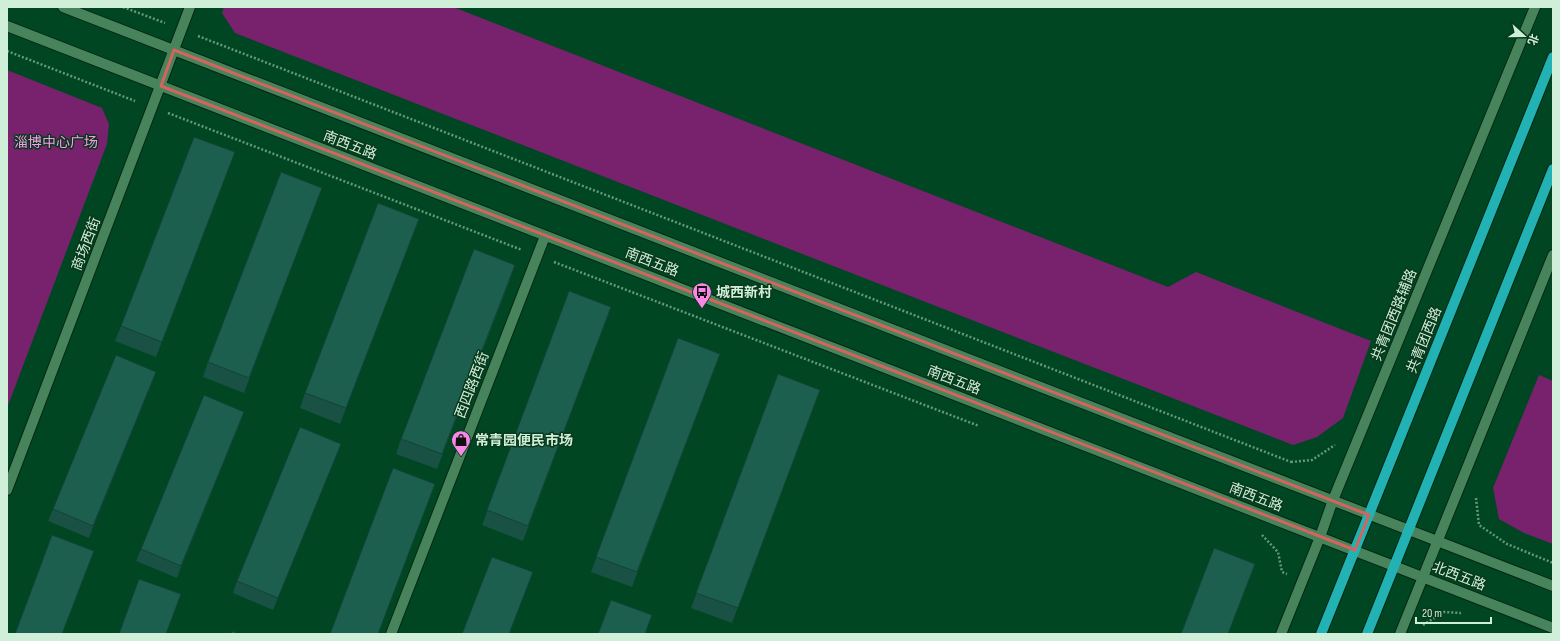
<svg xmlns="http://www.w3.org/2000/svg" width="1560" height="641" font-family="'Sofia Sans Condensed','Noto Sans SC',sans-serif">
	<style>
		.green { fill: #78226d }
		.lines { fill: none; stroke-linecap: round; stroke-linejoin: round }
		.minor-casing { stroke: #072814; stroke-width: 12 }
		.major-casing { stroke: #072814; stroke-width: 12 }
		.path { stroke: #66997c; stroke-width: 2.5; stroke-dasharray: 2 2; stroke-linecap: butt }
		.minor { stroke: #47845c; stroke-width: 10 }
		.major { stroke: #22b2b4; stroke-width: 10 }
		.wall { fill: #195244 }
		.shaded-wall { fill: #144237 }
		.building { fill: #1d5f4f; stroke: #144237 }
		.marked { fill: none; stroke: #d4645d; stroke-width: 3; stroke-linejoin: round }
		.labels { text-anchor: middle; dominant-baseline: central; stroke-width: 3; stroke-linejoin: round; paint-order: stroke }
		.park-label { font-size: 14px; fill: #fc9beb; stroke: #08391d }
		.street-label { font-size: 14px; fill: #d0efd8; stroke: #08391d }
		.poi-label { font-size: 14px; font-weight: bold; fill: #d0efd8; stroke: #08391d; text-anchor: start }
	</style>
	<rect width="100%" height="100%" fill="#004622"/>
	<!-- green -->
	<g class="green">
		<polygon points="224,7 453,7 1168,287 1196,272 1371,341 1343,418 1317,437 1293,445 235,33 222,13"/>
		<polygon points="7,70 102,108 109,124 107,144 7,408"/>
		<polygon points="1539,375 1553,381 1553,544 1524,533 1499,519 1493,488"/>
	</g>
	<g class="lines">
		<!-- minor casing -->
		<g class="minor-casing">
			<g id="minor">
				<polyline points="63,7 1553,586"/>
				<polyline points="7,26 1553,628"/>
				<polyline points="7,490 190,7"/>
				<polyline points="391,634 545,236"/>
				<polyline points="1281,634 1320,537 1333,500 1535,7"/>
				<polyline points="1400,634 1553,255"/>
			</g>
		</g>
		<!-- major casing -->
		<g class="major-casing">
			<g id="major">
				<polyline points="1321,634 1553,57"/>
				<polyline points="1367,634 1553,169"/>
			</g>
		</g>
		<!-- path -->
		<g class="path">
			<polyline points="123,7 165,23"/>
			<polyline points="198,36 1291,462"/>
			<polyline points="7,51 135,101"/>
			<polyline points="168,113 522,250"/>
			<polyline points="554,262 979,426"/>
			<polyline points="1291,462 1312,460 1335,445"/>
			<polyline points="1476,498 1479,525 1507,544 1553,563"/>
			<polyline points="1262,535 1278,552 1282,572 1287,574"/>
			<polyline points="1423,625 1444,612 1461,613"/>
		</g>
		<!-- minor -->
		<use href="#minor" class="minor"/>
		<!-- major -->
		<use href="#major" class="major"/>
	</g>
	<!-- wall -->
	<g class="wall">
		<polygon points="229,167 156,357 115,341 121,326"/>
		<polygon points="316,203 244,393 203,377 208,362"/>
		<polygon points="419,219 340,424 300,408 305,393"/>
		<polygon points="510,280 437,469 396,454 401,439"/>
		<polygon points="569,291 611,307 523,541 482,525"/>
		<polygon points="678,338 720,354 632,587 591,572"/>
		<polygon points="156,372 89,538 48,521 53,509"/>
		<polygon points="778,374 820,390 732,623 691,608"/>
		<polygon points="244,412 177,578 136,561 141,549"/>
		<polygon points="341,444 273,610 233,593 237,581"/>
	</g>
	<!-- shaded-wall -->
	<g class="shaded-wall">
		<polygon points="156,372 152,384 89,538 93,526"/>
		<polygon points="244,412 240,424 177,578 181,566"/>
		<polygon points="341,444 336,456 273,610 278,598"/>
	</g>
	<!-- building -->
	<g class="building">
		<polygon points="194,137 235,152 162,342 121,326"/>
		<polygon points="281,172 322,188 249,378 208,362"/>
		<polygon points="378,203 419,219 346,408 305,393"/>
		<polygon points="474,249 515,265 442,454 401,439"/>
		<polygon points="569,291 611,307 528,526 487,510"/>
		<polygon points="678,338 720,354 637,572 596,557"/>
		<polygon points="116,355 156,372 93,526 53,509"/>
		<polygon points="778,374 820,390 738,608 696,593"/>
		<polygon points="204,395 244,412 181,566 141,549"/>
		<polygon points="300,427 341,444 278,598 237,581"/>
		<polygon points="393,468 435,484 378,634 330,634"/>
		<polygon points="52,535 94,551 62,634 15,634"/>
		<polygon points="1214,548 1255,564 1228,634 1181,634"/>
		<polygon points="492,557 533,572 509,634 462,634"/>
		<polygon points="139,579 181,594 166,634 119,634"/>
		<polygon points="611,600 652,615 645,634 598,634"/>
		<polygon points="232,631 239,634 231,634"/>
	</g>
	<!-- marked area -->
	<path class="marked" d="M174,50L1369,515L1355,550L161,86Z"/>
	<!-- icons -->
	<defs>
		<g id="bus-pin" transform="scale(1)"><path d="M0 17L-7.5 6A9.5 9.5 0 1 1 7.5 6Z" fill="#fa87e7" stroke="#08391d"/><path d="M-5-6H5V4H4V6H2V4H-2V6H-4V4H-5ZM-3.5-4V0h7V-4ZM-3.5 1.2v1.5H-2V1.2ZM2 1.2v1.5H3.5V1.2Z" fill="#111"/></g>
		<g id="shop-pin" transform="scale(1)"><path d="M0 17L-7.5 6A9.5 9.5 0 1 1 7.5 6Z" fill="#fa87e7" stroke="#08391d"/><path d="M-5-2.5h2.3a2.7 3.5 0 0 1 5.4 0H5L5.5 6h-11ZM-1.5-2.5h3a1.5 2.3 0 0 0-3 0Z" fill="#111"/></g>
	</defs>
	<g fill-rule="evenodd">
		<use href="#bus-pin" x="702" y="292"/>
		<use href="#shop-pin" x="461" y="440"/>
	</g>
	<g class="labels">
		<!-- park labels -->
		<g class="park-label">
			<text x="56" y="142">淄博中心广场</text>
		</g>
		<!-- street labels -->
		<g class="street-label">
			<text transform="translate(350 145) rotate(21)">南西五路</text>
			<text transform="translate(86 244) rotate(-69)">商场西街</text>
			<text transform="translate(652 262) rotate(21)">南西五路</text>
			<text transform="translate(1394 315) rotate(-68)">共青团西路辅路</text>
			<text transform="translate(1424 340) rotate(-68)">共青团西路</text>
			<text transform="translate(954 380) rotate(21)">南西五路</text>
			<text transform="translate(472 385) rotate(-69)">西四路西街</text>
			<text transform="translate(1256 497) rotate(21)">南西五路</text>
			<text transform="translate(1459 576) rotate(21)">北西五路</text>
		</g>
		<!-- poi labels -->
		<g class="poi-label">
			<text x="716" y="292">城西新村</text>
			<text x="475" y="440">常青园便民市场</text>
		</g>
	</g>
	<!-- border -->
	<rect width="1560" height="641" fill="none" stroke="#d0efd8" stroke-width="16"/>
	<!-- north arrow -->
	<g transform="translate(1524 36) rotate(111)" stroke="#08391d" stroke-width="3" paint-order="stroke">
	<path d="M0-3L7 15L0 10L-7 15Z" fill="#d0efd8"/>
	<text y="-6" font-size="11" font-weight="bold" text-anchor="middle" fill="#d0efd8">北</text>
	</g>
	<!-- scale -->
	<path d="M1416 617v6h75v-6" fill="none" stroke="#d0efd8" stroke-width="2"/>
	<text x="1422" y="617" font-size="12" fill="#d0efd8" stroke="#08391d" stroke-width="3" paint-order="stroke">20 m</text>
</svg>
